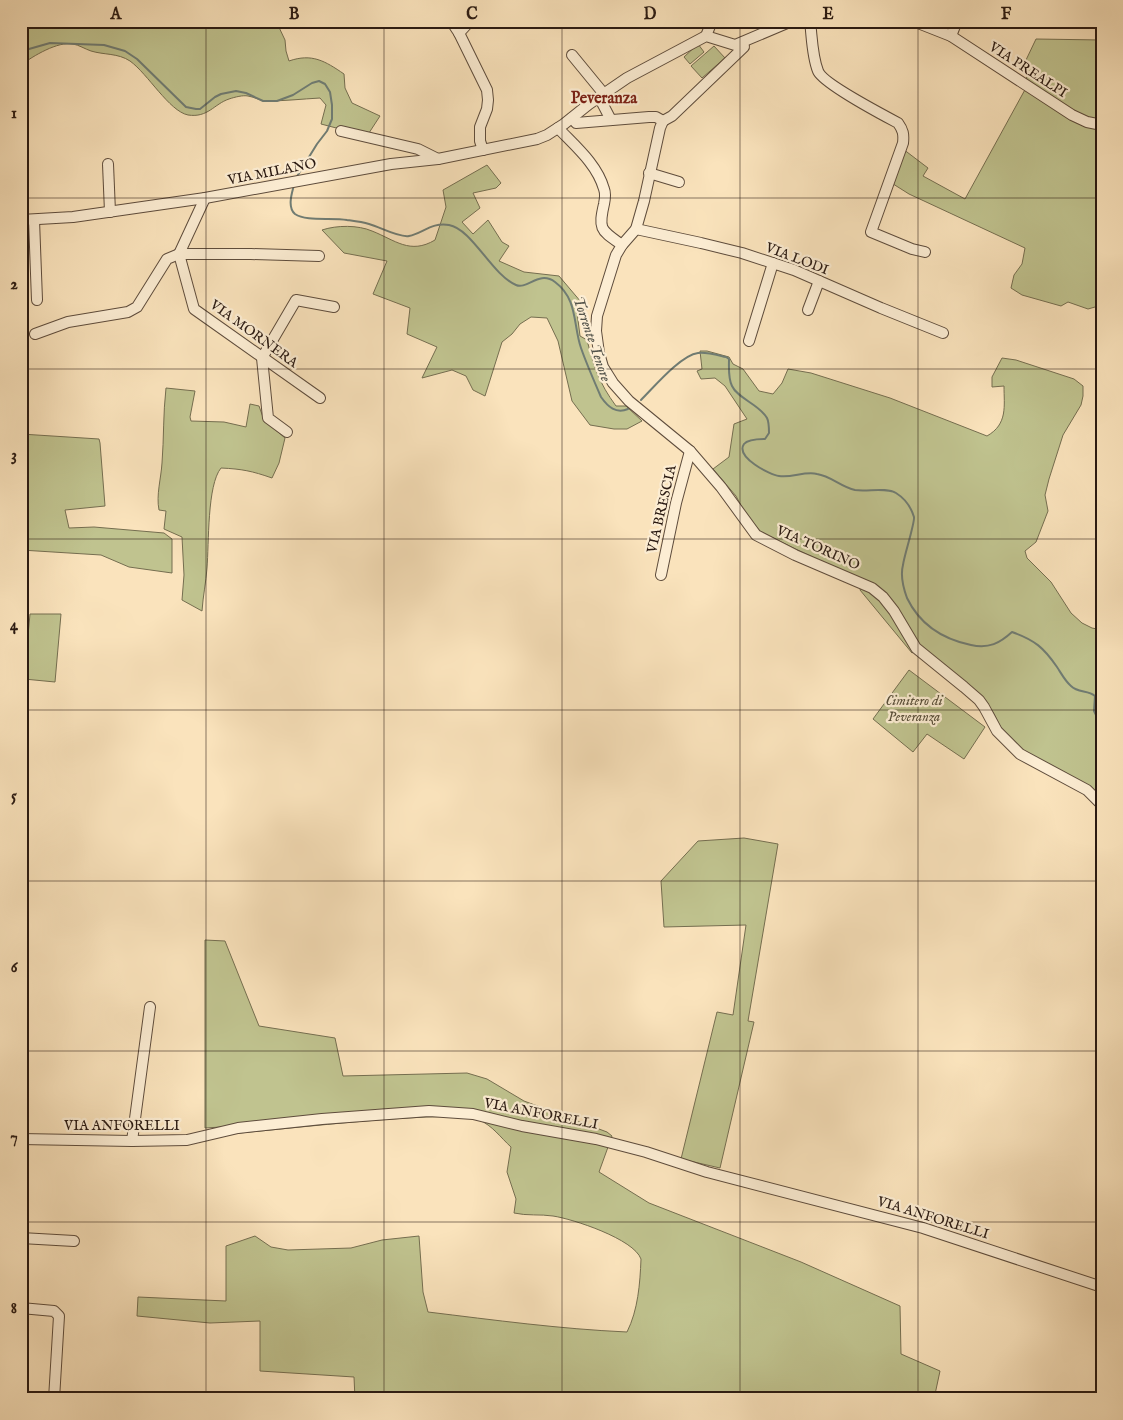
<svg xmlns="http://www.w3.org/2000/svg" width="1123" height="1420" font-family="'IM FELL English',serif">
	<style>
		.green { fill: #c0c38f; stroke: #756e50 }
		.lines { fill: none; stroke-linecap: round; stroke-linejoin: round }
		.stream { stroke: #707c73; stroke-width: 2 }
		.minor-casing { stroke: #5e4c3c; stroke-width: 12 }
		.minor { stroke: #fcedd3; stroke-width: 10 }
		.grid { fill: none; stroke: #2a1a12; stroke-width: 1; stroke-opacity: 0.55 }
		.labels { text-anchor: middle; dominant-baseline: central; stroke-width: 4.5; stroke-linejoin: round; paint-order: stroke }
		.street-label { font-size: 14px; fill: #2a1a12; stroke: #fcedd3 }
		.park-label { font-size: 14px; font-style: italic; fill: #574d38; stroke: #fcedd3 }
		.water-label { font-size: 15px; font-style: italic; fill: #53534a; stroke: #fcedd3 }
		.quarter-label { font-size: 16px; font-weight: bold; fill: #7a1f14; stroke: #fcedd3 }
		.neatline { fill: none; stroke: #2a1a12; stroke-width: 2 }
		.grid-label { font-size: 16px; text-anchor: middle; font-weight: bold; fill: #2a1a12 }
	</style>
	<rect width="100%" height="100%" fill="#fae3bc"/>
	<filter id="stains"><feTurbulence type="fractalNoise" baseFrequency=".004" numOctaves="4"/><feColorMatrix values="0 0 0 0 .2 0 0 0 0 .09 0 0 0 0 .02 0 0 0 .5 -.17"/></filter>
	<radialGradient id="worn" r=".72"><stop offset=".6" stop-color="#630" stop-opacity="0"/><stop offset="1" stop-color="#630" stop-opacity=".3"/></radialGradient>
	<!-- green -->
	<g class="green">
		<path d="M21,21H276L285,40L286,51L289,61C312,53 325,61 344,74L345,88L352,103L380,116L367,136L321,124L326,105L320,98C302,99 284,101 266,101C260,101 255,97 248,96C243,95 235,97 229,99C214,104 208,118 188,115C169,111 148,74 130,61C118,53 104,55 91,51C85,49 79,45 73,44C58,41 33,56 21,65Z"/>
		<polygon points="1036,39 1102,40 1102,305 1088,309 1068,302 1061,306 1022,295 1011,288 1014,275 1022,264 1025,248 909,194 890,182 903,149 928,168 923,176 965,199 1027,86 1026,60"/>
		<polygon points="698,44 704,52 690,64 684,57"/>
		<polygon points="714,46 725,58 702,78 691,66"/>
		<path d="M487,165L501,183L496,188L473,193L480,208L462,222L473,234L488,220L502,242L509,246L499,261L524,272L559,276L587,309L577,312L580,336L587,340C594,367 599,383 616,406H626L642,421L627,429H614L590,425L572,401L558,341L547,318L531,317L520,324L512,334L502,342L485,396L473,390L466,376L452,370L422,378L437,347L407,334L410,308L373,294L387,261L344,253L322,230C337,225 358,225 372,231C395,240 410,255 435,240L446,207L443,190Z"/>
		<path d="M700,351H707L729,357L733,364L743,369L759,391L773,394L782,383L788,369L811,373L890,398L987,436C1008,424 1004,406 1004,386L992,387V377L1002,358L1016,360L1074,379L1083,386V396L1081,405L1063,435L1049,479L1045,495L1048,511L1036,542L1025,551L1027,558L1051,582L1071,613L1082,623L1092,628L1102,630V802L1024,753L1003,732L993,712L985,701L920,647L912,653L860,590L863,582L761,532L746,515L736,496L713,469L729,457L734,424L747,419L725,386L715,378L701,379L697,371L702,369Z"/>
		<path d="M166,388L195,391L190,417L191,421L224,422L246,427L250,404L259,406L264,420L285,438L279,463L272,478C252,471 242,469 221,468C207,485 209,544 207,568C206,582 203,596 202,611L182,600L184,575L182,537L164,529L166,511L159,510C156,495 161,479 162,463C164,438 163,414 166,388Z"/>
		<polygon points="21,434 99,439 100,443 105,506 65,510 69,528 94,527 164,533 172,539 172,573 129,567 101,555 21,550"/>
		<polygon points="30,614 61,614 55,682 24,679"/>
		<polygon points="909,670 985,727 964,759 927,734 913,752 873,719"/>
		<polygon points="744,838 778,844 748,1021 754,1022 720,1168 681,1159 717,1012 733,1015 746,925 664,927 661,881 698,841"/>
		<path d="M205,940L225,941L259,1026L335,1038L343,1076L467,1073L487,1079L524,1101L607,1132L612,1136L599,1172L649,1203L801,1262L900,1306L901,1354L940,1371L934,1399H355L354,1377L260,1371V1321L210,1323L137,1316L138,1297L226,1301V1246L255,1236L271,1247L288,1250L351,1248L382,1240L419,1236L423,1292L428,1312C494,1320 560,1329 627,1332C638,1310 640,1284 641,1259C634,1239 573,1219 553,1216C540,1214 527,1216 514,1213L516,1199L507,1172L511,1147C501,1138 492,1125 479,1120C465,1114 442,1117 426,1117C360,1120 295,1128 229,1134L221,1127L205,1128Z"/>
	</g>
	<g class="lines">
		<!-- stream -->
		<g class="stream">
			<polyline points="21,54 29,49 50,43 104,45 125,51 137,59 186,107 196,109 200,109 215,97 221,94 236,91 246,93 263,101 277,101 293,95 312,83 319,81 325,84 330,92 332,105 332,119 327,131 317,144 296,178"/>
			<path d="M294,185C292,193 287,207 295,214C306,222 333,217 347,220C354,221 362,222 369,224C380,227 399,238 409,236C423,233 432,222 449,225C472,229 492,275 516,285C527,290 539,270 555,282C578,299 573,325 581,348C587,365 594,381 601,397C608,407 616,414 628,409"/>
			<path d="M641,400C654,387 681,355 698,353C707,352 717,355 726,357L729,359C729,368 728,378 732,386C738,399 759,404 767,418C769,422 769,429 769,433L765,439C759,439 748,439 744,444C735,457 770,475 779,476C792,478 805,471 817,474C831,476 841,487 855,490C867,492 886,487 896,493C904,498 911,507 914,517C915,523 904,556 903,565C900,576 903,587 907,598C920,625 942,639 971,645C989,649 1000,643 1012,632C1035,640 1044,648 1057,667C1061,673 1065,681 1071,686C1078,693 1088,690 1095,696L1094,711L1097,717L1102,718"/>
		</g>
		<!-- minor casing -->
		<g class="minor-casing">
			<g id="minor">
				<polyline points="451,21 459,33 487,90 488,100 487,109 480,127 480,141 483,150"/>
				<path d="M810,21C812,37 812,56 818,71C822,83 883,115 898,123C903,130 904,134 903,143L871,232L912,249L925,252"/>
				<polyline points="913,21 951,36 1072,115 1087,122 1102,125"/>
				<polyline points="459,33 470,21"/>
				<polyline points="706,36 712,21"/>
				<polyline points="951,36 957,21"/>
				<polyline points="572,55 604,94"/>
				<polyline points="599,97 611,120"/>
				<polyline points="572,118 576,123 649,117 656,117 663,121"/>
				<polyline points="663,121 660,128 644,201 636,229 622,245 616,255 597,316 596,331 599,353 603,367 613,383 629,401 690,451 721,487 756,535 795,555 872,588 883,597 894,611 916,648 964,687 979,700 984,707 997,731 1020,754 1087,790 1102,805"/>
				<polyline points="663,121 672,116 744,47 743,42"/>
				<path d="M558,128C575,146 597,164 604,189C606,194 605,199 604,204C598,230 601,230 622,245"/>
				<polyline points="341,131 418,149 438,159"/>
				<polyline points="108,164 110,212"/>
				<polyline points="649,173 679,182"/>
				<polyline points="21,220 73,217 205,198 391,164 438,159 537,139 547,135 564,124 589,104 627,78 706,36 735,45 792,21"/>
				<polyline points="34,220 37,300"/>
				<polyline points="636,229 701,243 742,253 794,270 881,308 943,333"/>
				<polyline points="179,254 194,309 320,398"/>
				<polyline points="179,254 205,198"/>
				<polyline points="808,310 819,281"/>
				<polyline points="35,334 68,322 128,312 137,307 167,259 179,254 251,254 319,256"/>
				<polyline points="749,341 773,263"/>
				<polyline points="287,432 268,418 262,358 296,300 334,307"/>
				<polyline points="661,575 676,503 690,451"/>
				<polyline points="21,1139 132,1141 187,1140 238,1128 322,1119 429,1111 473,1114 522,1126 596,1139 646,1152 707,1172 923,1228 1102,1287"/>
				<polyline points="132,1141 150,1007"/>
				<polyline points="21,1238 74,1241"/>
				<polyline points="21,1308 54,1311 59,1316 54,1399"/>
			</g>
		</g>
		<!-- minor -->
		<use href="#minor" class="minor"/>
	</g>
	<!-- grid -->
	<path class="grid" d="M206,21V1399M384,21V1399M562,21V1399M740,21V1399M918,21V1399M21,198H1102M21,369H1102M21,539H1102M21,710H1102M21,881H1102M21,1051H1102M21,1222H1102"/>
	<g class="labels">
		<!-- street labels -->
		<g class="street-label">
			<text transform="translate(1028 70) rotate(33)">VIA PREALPI</text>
			<text transform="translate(272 172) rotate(-11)">VIA MILANO</text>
			<text transform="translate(797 259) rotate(21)">VIA LODI</text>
			<text transform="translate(254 334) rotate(36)">VIA MORNERA</text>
			<text transform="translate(662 509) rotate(-77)">VIA BRESCIA</text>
			<text transform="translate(818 548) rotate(24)">VIA TORINO</text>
			<text transform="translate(541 1114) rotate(11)">VIA ANFORELLI</text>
			<text x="122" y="1126">VIA ANFORELLI</text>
			<text transform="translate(933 1218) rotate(17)">VIA ANFORELLI</text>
		</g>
		<!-- park labels -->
		<g class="park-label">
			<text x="914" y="701">Cimitero di<tspan x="914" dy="16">Peveranza</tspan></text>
		</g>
		<!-- water labels -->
		<g class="water-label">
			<text transform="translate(592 339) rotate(71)">Torrente Tenore</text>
		</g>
		<!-- quarter labels -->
		<g class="quarter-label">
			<text x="604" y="99">Peveranza</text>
		</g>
	</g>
	<!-- margin -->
	<rect width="1123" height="1420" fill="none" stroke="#fae3bc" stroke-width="55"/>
	<rect x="28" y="28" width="1068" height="1364" class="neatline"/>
	<g class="grid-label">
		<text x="116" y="19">A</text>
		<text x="294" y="19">B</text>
		<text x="472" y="19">C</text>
		<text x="650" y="19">D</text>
		<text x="828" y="19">E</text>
		<text x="1006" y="19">F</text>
		<text x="14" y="118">1</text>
		<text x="14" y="289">2</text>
		<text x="14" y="460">3</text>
		<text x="14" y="630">4</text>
		<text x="14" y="801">5</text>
		<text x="14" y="972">6</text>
		<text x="14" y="1142">7</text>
		<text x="14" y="1313">8</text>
	</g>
	<rect width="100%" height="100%" filter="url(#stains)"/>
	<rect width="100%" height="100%" fill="url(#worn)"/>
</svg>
